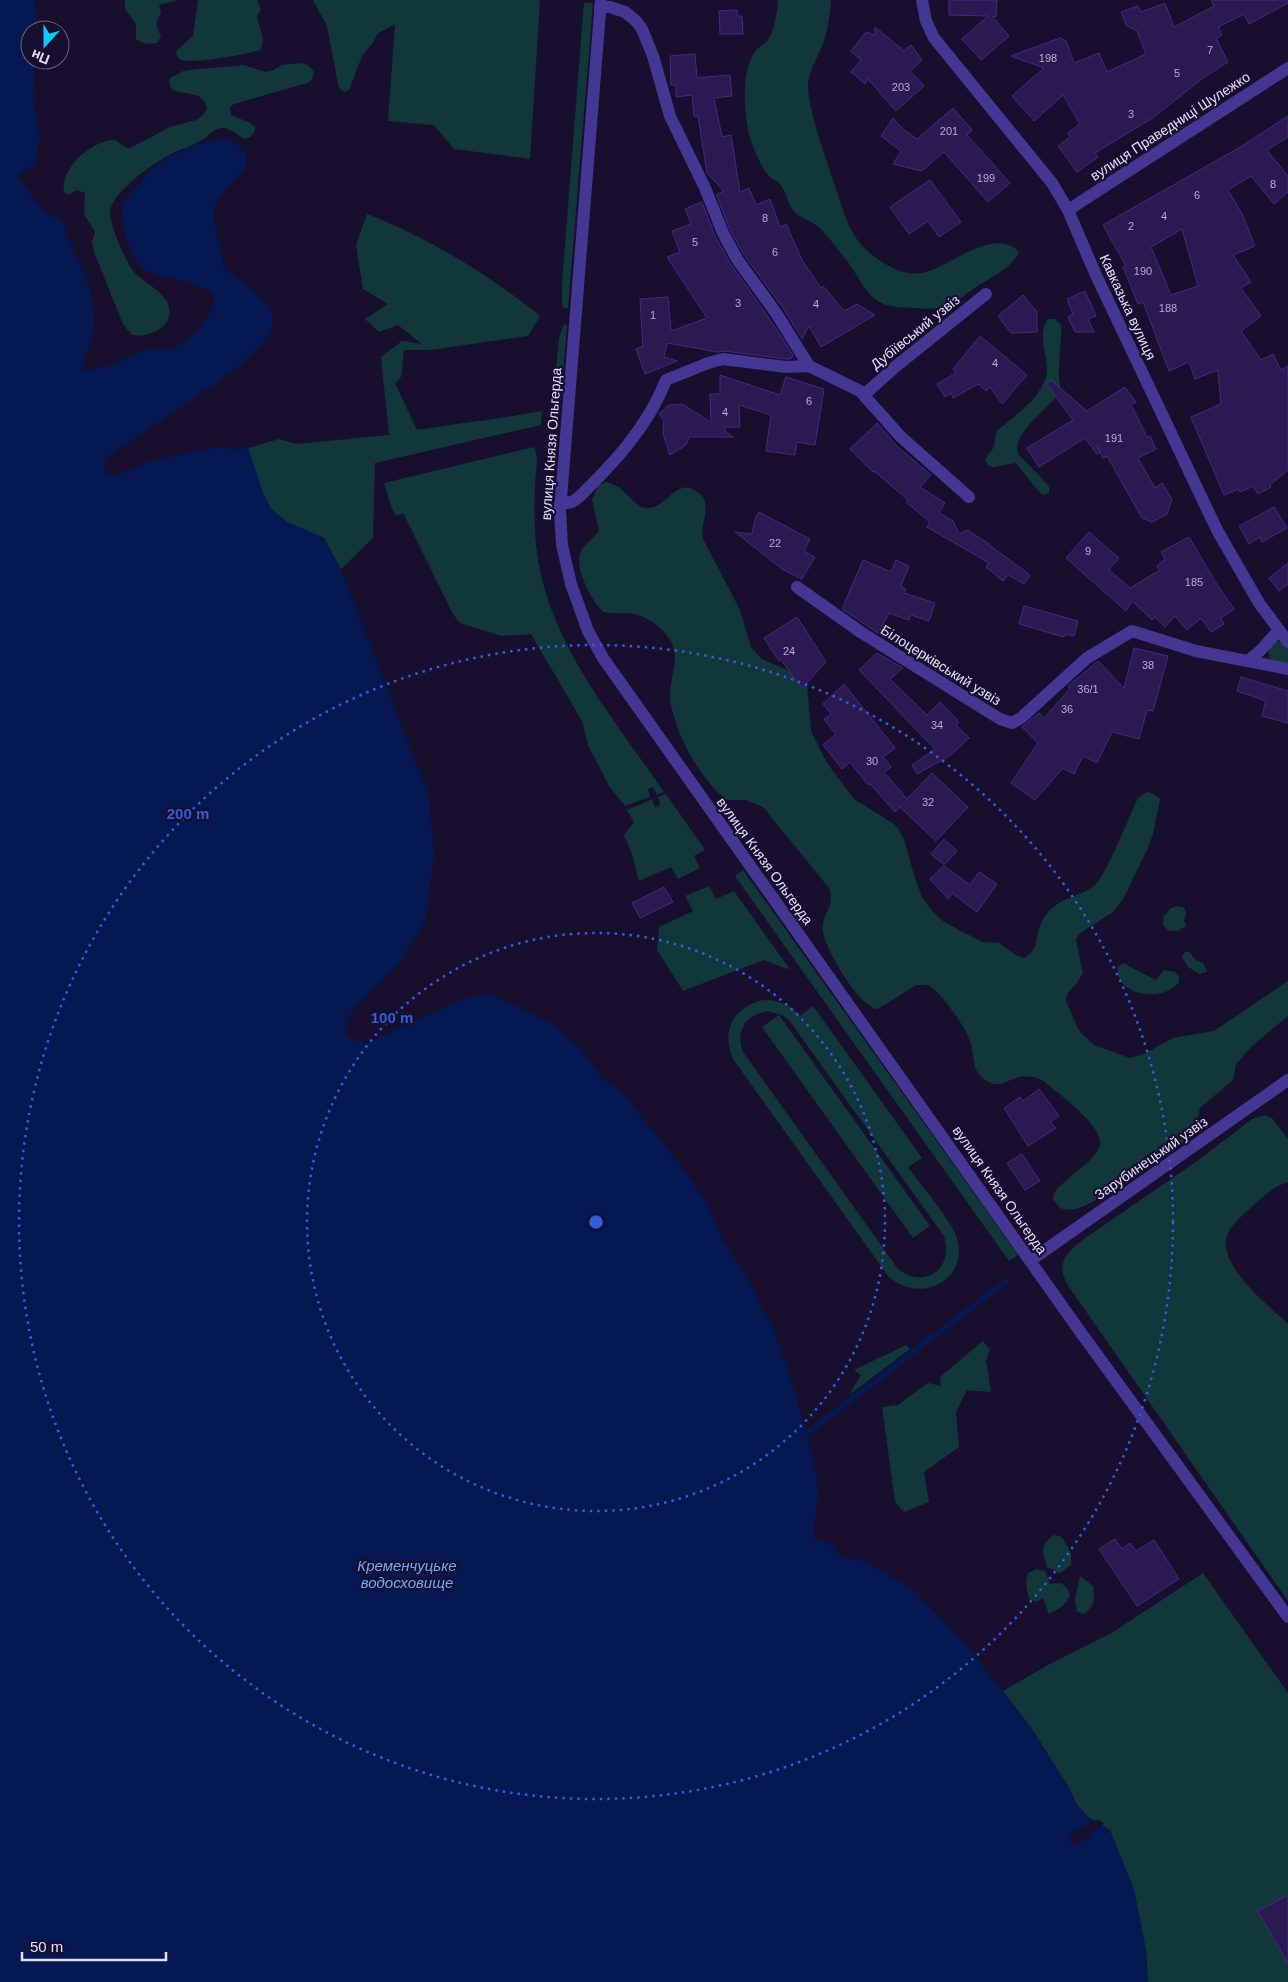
<svg xmlns="http://www.w3.org/2000/svg" width="1288" height="1982" font-family="Arial,sans-serif">
	<style>
		.green { fill: #11373a; fill-rule: evenodd }
		.water { fill: #051852 }
		.pier { fill: #180f2f }
		.lines { fill: none; stroke-linecap: round; stroke-linejoin: round }
		.stream { stroke: #051852; stroke-width: 5.5 }
		.building { fill: #2b1952; stroke: #442981; fill-rule: evenodd }
		.street { stroke: #443693; stroke-width: 12 }
		.ring { fill: none; stroke: #315cdc; stroke-width: 2.5; stroke-dasharray: 2.5 5 }
		.labels { text-anchor: middle; dominant-baseline: central; stroke-width: 4.5; stroke-linejoin: round; paint-order: stroke }
		.number-label { font-size: 11px; fill: #b6add4 }
		.street-label { font-size: 14px; fill: #e5deff; stroke: #180f2f }
		.water-label { font-size: 15px; font-style: italic; fill: #6caaff; stroke: #180f2f }
		.centre { fill: #315cdc; stroke: #180f2f; stroke-width: 2.5 }
		.ring-label { font-size: 15px; text-anchor: middle; font-weight: bold; fill: #315cdc; stroke: #180f2f; stroke-width: 4.5; stroke-linejoin: round; paint-order: stroke }
	</style>
	<rect width="100%" height="100%" fill="#180f2f"/>
	<!-- green -->
	<g class="green">
		<polygon points="125,0 178,0 159,5 161,12 156,24 161,36 157,43 145,44 136,39 136,24 125,9"/>
		<path d="M198,0H257L261,10L257,16C258,28 267,38 260,50C249,54 191,64 181,60C178,58 178,57 176,54L177,50L193,36Z"/>
		<polygon points="313,0 540,0 530,159 454,149 434,125 388,121 395,24 378,33 374,41 362,56 349,90 345,92 340,89 338,84 327,26"/>
		<path d="M778,0H831C830,14 828,28 824,41C819,57 808,70 808,87C809,114 826,157 834,183C840,199 844,218 853,233C859,244 868,252 879,260C891,268 906,276 922,273C949,268 994,225 1019,252C1013,267 990,278 976,287C966,294 955,303 944,307C933,310 894,308 884,304C867,297 860,279 850,265C841,253 831,240 821,229C812,220 799,218 794,211C788,204 787,195 782,187C779,181 773,180 768,175C760,165 754,150 750,138C744,116 741,72 754,53C758,47 764,45 768,40C775,29 777,13 778,0Z"/>
		<polygon points="584,2 593,3 568,308 564,308 562,304 562,283"/>
		<path d="M300,63L308,65L314,72L311,81L307,83L234,104L230,107L231,115L250,123L255,127C256,133 250,139 244,139C236,134 228,125 217,129C211,131 207,138 202,140C192,146 181,149 171,154C154,163 109,193 110,214C111,227 126,264 135,273C145,283 163,291 168,304C176,326 150,338 132,335L123,324L94,252L92,242L95,232L84,214L85,193L77,190L68,195L64,192C60,168 92,140 115,140L127,148H130L170,127L196,120L202,116L207,109C205,83 164,103 170,78L183,71L198,69L244,65L265,72L274,70L281,65Z"/>
		<path d="M367,214C427,237 490,275 540,316L528,336L430,350H404L401,377L395,383L417,430C459,423 500,419 542,411L541,425L375,463L373,538L341,569L324,538L287,522L271,509L263,493L248,448L279,439L297,444L389,435L381,357L402,341L422,344L398,325L379,332L365,319L388,304L363,289L356,245Z"/>
		<path d="M1048,319H1055L1061,325C1062,342 1058,359 1059,376C1059,381 1062,390 1058,395C1048,409 1011,433 1018,454L1049,486V493L1044,495L1039,492L1016,463L993,467L988,465L985,459L994,447L996,432C1014,415 1038,402 1046,377C1051,361 1035,336 1048,319Z"/>
		<polygon points="564,324 567,325 559,422 551,423 559,338"/>
		<path d="M534,447C540,460 535,470 535,484C534,509 534,535 538,560C553,649 615,720 664,792L657,795L653,787L648,789L650,797L625,806L609,786L588,745L582,721L531,634L501,636L460,623L453,614L403,513L396,516L391,506L384,483Z"/>
		<path d="M607,482L619,487L640,507C670,516 674,467 704,498C709,513 700,525 703,539L740,610L751,647L762,659L791,672L807,684L811,731L827,763L854,799L894,824L899,830L904,839L916,882L923,899L933,912L943,921L959,930L983,942L999,943L1016,955L1024,958C1038,950 1035,942 1039,929C1040,924 1045,916 1048,912C1060,898 1081,896 1095,885C1107,874 1129,816 1138,798L1147,792L1154,794L1160,799L1153,834L1148,848L1123,899L1113,912L1085,930L1079,934L1076,940L1083,973L1077,983L1067,994L1066,1001L1077,1027L1083,1035L1094,1045L1130,1058L1146,1053L1173,1038L1214,1031L1288,981V1016L1252,1046L1236,1064L1233,1080L1200,1108L1198,1117L1199,1127C1187,1146 1101,1201 1079,1208C1072,1210 1066,1210 1060,1208L1053,1199C1053,1190 1060,1186 1066,1181C1076,1171 1093,1161 1099,1148C1108,1128 1056,1092 1042,1080C1017,1068 1005,1089 991,1083C969,1074 976,1057 970,1041C963,1023 944,997 929,985H916L878,1009C860,1008 826,951 823,932C820,914 836,909 829,888L763,807L746,800H726C699,776 679,741 671,705C668,688 674,675 675,659C676,639 658,623 641,616C629,611 616,615 603,612C592,601 573,567 581,551C585,543 594,538 599,531L592,499L599,485Z"/>
		<path d="M1276,641L1281,642L1288,649V664L1271,660C1266,652 1270,647 1276,641Z"/>
		<polygon points="666,794 705,850 694,856 700,868 678,879 671,867 639,881 632,854 624,835 634,822 627,810 652,799 655,807 660,805 658,797"/>
		<polygon points="743,870 1018,1255 1009,1261 735,876"/>
		<polygon points="709,886 716,899 734,891 789,968 787,969 764,960 683,991 657,950 659,927 693,911 685,896"/>
		<path d="M1178,906L1183,907C1189,913 1185,915 1184,921L1186,926L1178,931H1169L1163,925V917L1171,908Z"/>
		<polygon points="1185,952 1189,952 1197,961 1203,963 1207,972 1200,974 1188,967 1182,957"/>
		<path d="M1123,963L1156,980L1164,970L1175,972L1179,976V982C1164,1003 1114,996 1118,967Z"/>
		<path d="M763,1000C778,1000 790,1004 800,1016L813,1006L922,1158L908,1167C921,1185 951,1220 957,1238C969,1279 921,1306 888,1276L733,1059C721,1030 733,1008 763,1000ZM767,1011L782,1015L789,1020L944,1236C954,1269 925,1290 898,1269L743,1052C735,1031 745,1015 767,1011Z"/>
		<polygon points="779,1015 930,1226 913,1238 762,1027"/>
		<path d="M1265,1115L1272,1118L1288,1139V1182C1271,1187 1260,1200 1247,1211C1241,1217 1233,1224 1229,1231C1212,1263 1269,1305 1288,1324V1601L1069,1287C1056,1266 1063,1256 1081,1241L1200,1159L1252,1119Z"/>
		<polygon points="983,1341 990,1350 986,1360 991,1392 967,1390 956,1412 959,1447 924,1472 929,1502 904,1512 895,1502 882,1407 898,1405 928,1383 941,1386 940,1377"/>
		<polygon points="906,1345 910,1349 849,1395 861,1375 854,1370"/>
		<path d="M1054,1535L1062,1537L1071,1553V1565L1060,1573L1047,1567C1042,1552 1040,1545 1054,1535Z"/>
		<path d="M1036,1569L1045,1571L1050,1584L1061,1583L1067,1588L1070,1596L1063,1606L1049,1614L1043,1598L1037,1602L1030,1599C1026,1590 1025,1583 1028,1573Z"/>
		<polygon points="1203,1573 1288,1693 1288,1982 1148,1982 1146,1950 1110,1831 1088,1817 1077,1805 1068,1786 1032,1729 1003,1691 1048,1665 1113,1632"/>
		<path d="M1080,1576L1093,1586C1095,1600 1095,1605 1084,1614L1077,1612L1075,1599Z"/>
	</g>
	<!-- water -->
	<path class="water" d="M0,0H34L39,28V30H30V60H35L33,99L40,138L34,165L17,176L44,211L62,221C71,253 97,289 94,323C93,338 85,356 81,371L111,366L140,352L156,349L169,350L183,343L200,329L215,304L213,292L187,282L146,272L137,262L126,240L122,216L123,202L151,170L166,158L199,143L226,139L237,144L246,154L247,166C226,193 207,195 217,235C219,245 224,254 222,265L231,274L249,286L270,307L273,317L272,328L264,342L236,369L106,458L104,472L114,476L151,461L218,447L237,450L248,448L263,493L271,509L287,522L324,538L341,570L429,797L434,855L426,918L401,961L352,1011L345,1024L346,1035L355,1041L367,1043L458,1001L486,993L536,1015L556,1026L579,1047L605,1081L625,1096L685,1171L706,1202L723,1241L746,1276L775,1333L794,1389L815,1468L818,1495L813,1537L829,1543L842,1558L859,1559L874,1566L916,1592L966,1644L1032,1729L1068,1786L1077,1805L1088,1817L1110,1830L1134,1889L1146,1950L1148,1982H0Z"/>
	<!-- pier -->
	<polygon class="pier" points="1098,1819 1104,1824 1090,1832 1092,1835 1075,1846 1067,1836"/>
	<g class="lines">
		<!-- stream -->
		<polyline class="stream" points="801,1438 1006,1281"/>
	</g>
	<!-- building -->
	<g class="building">
		<polygon points="949,0 997,0 996,17 992,16 1009,36 981,60 962,39 988,16 949,15"/>
		<polygon points="1211,0 1288,0 1288,3 1249,24 1244,14 1218,27 1222,35 1216,38 1228,62 1203,78 1154,117 1095,153 1098,157 1077,172 1058,146 1070,137 1068,133 1080,124 1063,95 1034,121 1012,96 1044,68 1011,56 1060,38 1066,41 1074,63 1099,53 1107,72 1146,54 1137,31 1127,26 1121,12 1138,6 1141,12 1165,3 1174,27 1214,6"/>
		<polygon points="737,10 737,16 742,16 743,34 720,34 719,11"/>
		<polygon points="875,27 904,51 911,45 922,60 910,71 924,86 896,111 868,79 865,84 851,72 861,60 851,51 866,32 875,35"/>
		<polygon points="695,54 697,78 730,75 732,96 714,98 722,137 731,135 740,192 749,188 756,205 770,199 780,227 786,224 802,260 821,288 823,286 844,311 857,304 875,315 821,347 809,326 802,339 783,308 744,255 730,230 717,196 717,194 724,191 707,173 698,116 694,116 692,95 676,97 676,85 671,85 670,56"/>
		<polygon points="953,108 972,130 967,135 1010,183 988,202 944,152 922,171 893,164 901,151 881,136 893,118 903,129 917,139"/>
		<path d="M1288,116V137L1267,150L1288,176V192L1274,204L1251,176L1228,190L1242,214L1255,246L1233,255L1251,282L1241,288L1261,316L1241,331L1261,360L1273,354L1281,370L1288,366V470L1270,485L1271,487L1258,494L1253,486L1240,492L1239,489L1224,495L1191,417L1221,404L1218,370L1195,379L1189,362L1169,371L1143,302L1138,304L1123,267L1126,266L1103,225L1242,146ZM1182,229L1198,286L1171,295L1151,247Z"/>
		<polygon points="930,180 961,222 939,237 928,221 909,234 890,207"/>
		<polygon points="702,202 715,236 730,263 769,318 793,355 791,359 786,359 724,351 718,352 667,343 664,357 677,361 645,374 636,349 643,346 640,299 668,297 671,331 707,318 667,257 680,252 672,231 691,224 685,209"/>
		<polygon points="1085,291 1096,316 1088,319 1094,332 1075,332 1068,317 1073,314 1067,299"/>
		<polygon points="1023,295 1037,312 1037,332 1011,333 998,316"/>
		<polygon points="980,336 1027,375 1002,404 990,387 986,391 978,384 953,398 951,393 945,397 937,384 956,373 953,369"/>
		<polygon points="720,375 780,395 786,377 824,389 815,445 797,442 795,455 766,451 771,415 739,405 740,427 725,427 725,431 733,437 689,437 686,445 670,455 663,434 664,420 659,414 669,405 682,404 711,422 710,394 720,394"/>
		<polygon points="1051,380 1087,411 1125,387 1136,402 1131,405 1147,437 1150,436 1156,449 1138,458 1155,488 1162,483 1172,499 1167,514 1152,522 1142,518 1107,456 1103,458 1097,445 1100,453 1097,454 1085,438 1039,467 1027,448 1073,420 1047,384"/>
		<polygon points="877,423 898,447 931,475 920,487 945,503 939,513 953,521 959,534 967,530 988,543 988,544 1030,575 1024,584 1008,575 1003,581 986,567 989,563 927,527 930,522 906,502 908,500 874,471 873,472 850,449"/>
		<polygon points="1274,507 1287,528 1262,542 1260,537 1249,544 1239,526"/>
		<polygon points="759,512 810,539 804,551 815,557 802,579 782,569 735,532 752,534 755,519"/>
		<polygon points="1089,532 1119,558 1109,570 1130,588 1160,570 1157,566 1165,559 1161,552 1189,537 1216,583 1234,609 1221,618 1224,624 1211,632 1201,618 1187,630 1175,616 1165,627 1155,617 1152,620 1132,601 1126,611 1066,558"/>
		<polygon points="863,560 891,572 896,560 909,566 901,586 906,589 904,593 935,603 929,621 911,615 909,620 889,613 878,633 842,609"/>
		<polygon points="1288,563 1288,584 1279,591 1269,578"/>
		<polygon points="1024,606 1078,621 1074,636 1065,634 1064,637 1019,624"/>
		<polygon points="797,617 826,662 802,688 781,660 779,661 764,638"/>
		<polygon points="1134,648 1168,656 1153,711 1147,710 1139,739 1112,732 1097,763 1083,756 1074,774 1063,768 1035,800 1011,783 1038,743 1022,727 1039,713 1044,718 1070,689 1068,686 1098,661 1124,688"/>
		<polygon points="877,653 903,668 890,679 927,715 940,702 959,722 956,725 969,738 951,755 917,774 912,765 935,749 859,670"/>
		<polygon points="1241,677 1288,691 1288,723 1262,716 1266,701 1237,691"/>
		<polygon points="844,684 895,748 883,757 891,767 884,772 907,799 932,773 968,807 936,841 900,807 895,812 873,787 870,784 868,785 850,762 842,769 823,745 836,734 824,719 831,714 823,704"/>
		<polygon points="944,839 957,851 944,865 931,854"/>
		<polygon points="944,866 970,885 979,872 997,884 977,912 952,893 948,899 930,879"/>
		<polygon points="664,887 673,902 640,918 632,903"/>
		<polygon points="1039,1089 1059,1116 1050,1122 1056,1128 1028,1146 1004,1108 1020,1097 1023,1101"/>
		<polygon points="1022,1154 1040,1181 1025,1190 1007,1163"/>
		<polygon points="1115,1539 1122,1549 1130,1543 1136,1551 1154,1540 1179,1579 1137,1606 1099,1549"/>
		<polygon points="1288,1895 1288,1964 1258,1911"/>
	</g>
	<g class="lines">
		<!-- street -->
		<g class="street">
			<polyline points="601,0 560,511 562,545 571,584 588,631 603,658 1079,1330 1288,1617"/>
			<polyline points="922,0 926,21 934,38 1052,183 1068,210 1095,273 1217,530 1259,603 1288,642"/>
			<polyline points="600,7 610,7 625,12 636,21 642,29 653,56 670,116 705,188 723,233 737,259 776,313 809,366"/>
			<polyline points="1068,210 1288,68"/>
			<polyline points="865,394 895,367 986,294"/>
			<path d="M560,504L572,502L578,498C613,464 648,427 666,380L708,363L723,359L786,367L809,366L860,391L901,437L969,497"/>
			<polyline points="797,587 862,633 1000,719 1012,723 1021,718 1087,658 1132,631 1196,651 1288,669"/>
			<polyline points="1248,661 1261,650 1278,631"/>
			<polyline points="1031,1260 1288,1080"/>
		</g>
	</g>
	<!-- distance rings -->
	<g class="ring">
		<circle cx="596" cy="1222" r="289"/>
		<circle cx="596" cy="1222" r="577"/>
	</g>
	<g class="labels">
		<!-- number labels -->
		<g class="number-label">
			<text x="1210" y="50">7</text>
			<text x="1048" y="58">198</text>
			<text x="1177" y="73">5</text>
			<text x="901" y="87">203</text>
			<text x="1131" y="114">3</text>
			<text x="949" y="131">201</text>
			<text x="986" y="178">199</text>
			<text x="1273" y="184">8</text>
			<text x="1197" y="195">6</text>
			<text x="1164" y="216">4</text>
			<text x="765" y="218">8</text>
			<text x="1131" y="226">2</text>
			<text x="695" y="242">5</text>
			<text x="775" y="252">6</text>
			<text x="1143" y="271">190</text>
			<text x="738" y="303">3</text>
			<text x="816" y="304">4</text>
			<text x="1168" y="308">188</text>
			<text x="653" y="315">1</text>
			<text x="995" y="363">4</text>
			<text x="809" y="401">6</text>
			<text x="725" y="412">4</text>
			<text x="1114" y="438">191</text>
			<text x="775" y="543">22</text>
			<text x="1088" y="551">9</text>
			<text x="1194" y="582">185</text>
			<text x="789" y="651">24</text>
			<text x="1148" y="665">38</text>
			<text x="1088" y="689">36/1</text>
			<text x="1067" y="709">36</text>
			<text x="937" y="725">34</text>
			<text x="872" y="761">30</text>
			<text x="928" y="802">32</text>
		</g>
		<!-- street labels -->
		<g class="street-label">
			<text transform="translate(1170 126) rotate(-33)">вулиця Праведниці Шулежко</text>
			<text transform="translate(1128 307) rotate(65)">Кавказька вулиця</text>
			<text transform="translate(915 332) rotate(-39)">Дубіївський узвіз</text>
			<text transform="translate(551 444) rotate(-86)">вулиця Князя Ольгерда</text>
			<text transform="translate(941 665) rotate(32)">Білоцерківський узвіз</text>
			<text transform="translate(765 861) rotate(54)">вулиця Князя Ольгерда</text>
			<text transform="translate(1151 1158) rotate(-35)">Зарубинецький узвіз</text>
			<text transform="translate(1000 1190) rotate(55)">вулиця Князя Ольгерда</text>
		</g>
		<!-- water labels -->
		<g class="water-label">
			<text x="407" y="1565">Кременчуцьке<tspan x="407" dy="17">водосховище</tspan></text>
		</g>
	</g>
	<circle cx="596" cy="1222" r="8" class="centre"/>
	<g class="ring-label">
		<text x="188" y="819">200 m</text>
		<text x="392" y="1023">100 m</text>
	</g>
	<!-- north arrow -->
	<g transform="translate(45 45) rotate(201)"><circle r="24" fill="#180f2f" stroke="#6a6282"/>
	<path d="M0-4L9 19L0 12L-9 19Z" fill="#0acaff"/>
	<text y="-8" font-size="14" font-weight="bold" text-anchor="middle" fill="#e5deff">Пн</text>
	</g>
	<!-- scale -->
	<path d="M22 1952v8h144v-8" fill="none" stroke="#e5deff" stroke-width="2.5"/>
	<text x="30" y="1952" font-size="15" fill="#e5deff" stroke="#180f2f" stroke-width="4" paint-order="stroke">50 m</text>
</svg>
